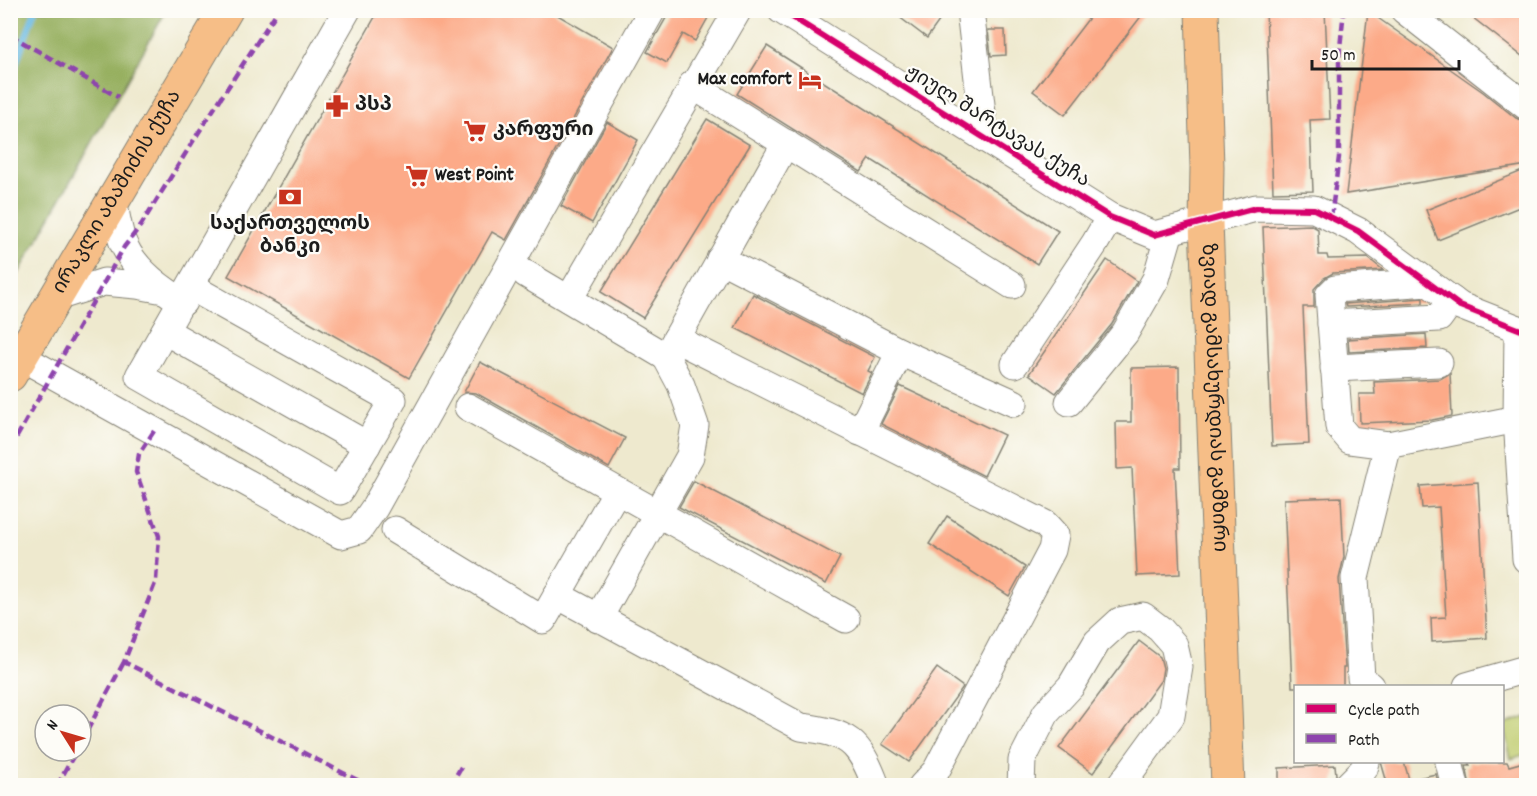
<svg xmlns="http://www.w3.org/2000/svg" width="1537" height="796" font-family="Dekko,'Noto Sans Georgian',sans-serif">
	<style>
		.green { fill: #bfcc6d; stroke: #6e7444; stroke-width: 1.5 }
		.forest { fill: #97b060; stroke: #5a663e; stroke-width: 1.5 }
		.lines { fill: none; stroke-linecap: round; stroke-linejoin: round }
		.stream { stroke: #66b8e1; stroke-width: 6 }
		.building { fill: #fcaa88 }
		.minor-casing { stroke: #858275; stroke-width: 29 }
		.major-casing { stroke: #858275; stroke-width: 35 }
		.minor { stroke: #fff; stroke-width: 27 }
		.major { stroke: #f6be87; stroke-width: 33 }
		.quiet { stroke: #8e44ad; stroke-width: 4.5; stroke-dasharray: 9 4.5; stroke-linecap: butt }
		.cycleway-casing { stroke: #fdfcf7; stroke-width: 10 }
		.cycleway { stroke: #d6006c; stroke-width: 6 }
		.labels { text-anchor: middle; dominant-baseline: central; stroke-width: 4.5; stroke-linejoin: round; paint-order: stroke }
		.poi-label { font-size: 20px; font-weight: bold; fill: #1c1c1c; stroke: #fdfcf7; text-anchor: start }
		.street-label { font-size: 20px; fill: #1c1c1c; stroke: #fdfcf7 }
	</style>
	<rect width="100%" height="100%" fill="#fdfcf7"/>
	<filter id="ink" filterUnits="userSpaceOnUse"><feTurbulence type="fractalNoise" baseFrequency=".0167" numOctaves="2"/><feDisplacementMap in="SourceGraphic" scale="12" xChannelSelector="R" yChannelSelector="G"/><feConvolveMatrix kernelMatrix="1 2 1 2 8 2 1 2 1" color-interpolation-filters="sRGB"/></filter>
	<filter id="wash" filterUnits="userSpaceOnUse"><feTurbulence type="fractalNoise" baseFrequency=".008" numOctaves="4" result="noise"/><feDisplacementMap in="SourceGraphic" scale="24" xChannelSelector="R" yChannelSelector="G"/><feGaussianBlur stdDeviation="1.35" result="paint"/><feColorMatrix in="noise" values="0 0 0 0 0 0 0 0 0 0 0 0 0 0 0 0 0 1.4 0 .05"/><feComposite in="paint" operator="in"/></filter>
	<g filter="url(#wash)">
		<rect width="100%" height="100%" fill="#eee9ce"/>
		<!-- green -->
		<polygon class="green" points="1526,717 1526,754 1511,759 1503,725"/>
		<!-- forest -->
		<polygon class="forest" points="11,10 166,11 11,287 10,11"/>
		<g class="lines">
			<!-- stream -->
			<polyline class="stream" points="10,81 35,10"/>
		</g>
		<g id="blocks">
			<!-- building -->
			<g class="building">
				<polygon points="379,10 549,10 613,47 506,240 492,232 409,378 228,276"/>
				<polygon points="668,10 699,10 709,16 695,41 683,34 667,63 647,52 666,18"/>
				<polygon points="890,10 947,10 927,38"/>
				<polygon points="1095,10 1146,10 1065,115 1033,91"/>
				<polygon points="1266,10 1325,10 1330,119 1310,120 1313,191 1273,192"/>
				<polygon points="1463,10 1527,10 1527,60"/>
				<polygon points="1368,11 1483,92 1516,118 1527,123 1527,165 1346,194"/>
				<polygon points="988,30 1005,30 1006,55 991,56"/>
				<polygon points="767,46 1058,231 1037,264 870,159 861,172 737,94"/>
				<polygon points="707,119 750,145 643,318 601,292"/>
				<polygon points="607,122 638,140 592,223 561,206"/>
				<polygon points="1527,169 1527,204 1438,240 1426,210"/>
				<polygon points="1311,225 1318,229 1319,255 1327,255 1328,259 1368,258 1383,270 1333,273 1324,278 1314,289 1314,307 1303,307 1309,444 1272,446 1263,227"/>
				<polygon points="1107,260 1137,281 1112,324 1056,393 1029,374"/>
				<polygon points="753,294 875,357 868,371 872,373 862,393 735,328"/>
				<polygon points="1423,298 1423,303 1346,307 1345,304"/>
				<polygon points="1426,334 1427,348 1349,352 1348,339"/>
				<polygon points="480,362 625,438 609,468 476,393 464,392"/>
				<polygon points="1179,367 1180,468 1175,468 1180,574 1137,576 1132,468 1117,469 1116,422 1131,422 1131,368"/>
				<polygon points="1450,373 1452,416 1432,420 1360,423 1359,394 1375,394 1374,382 1440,379"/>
				<polygon points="900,386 1004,435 984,476 881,424"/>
				<polygon points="694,481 840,557 826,584 679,507"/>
				<polygon points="1478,482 1487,638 1432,642 1431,618 1446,617 1439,507 1422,508 1420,486"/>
				<polygon points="1341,497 1344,557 1339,579 1345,668 1343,668 1343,687 1292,687 1284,499"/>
				<polygon points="947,516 1025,567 1009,596 929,544"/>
				<polygon points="1139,641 1160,657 1163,668 1161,680 1093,773 1059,748"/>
				<polygon points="937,668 963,687 909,762 882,744"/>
				<polygon points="1527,761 1527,786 1470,786 1466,766 1470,766 1469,762 1507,762 1509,766"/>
				<polygon points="1381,762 1404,762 1411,786 1388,786"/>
				<polygon points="1335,765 1336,775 1332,786 1279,786 1279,768"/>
				<polygon points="1436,774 1439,786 1413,786 1413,779"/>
			</g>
		</g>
	</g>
	<g filter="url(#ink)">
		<use href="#blocks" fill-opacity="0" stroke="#858275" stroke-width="1.5"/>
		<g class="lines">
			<!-- minor casing -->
			<g class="minor-casing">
				<g id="minor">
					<polyline points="781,10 1110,217 1154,235 1256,208 1314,209 1358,231 1460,306 1526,332"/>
					<polyline points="970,10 985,139"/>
					<polyline points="1404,10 1526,106"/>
					<polyline points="692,85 1012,285"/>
					<path d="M113,201C117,216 118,234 125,247C136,270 161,289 183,302"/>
					<polyline points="720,259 900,352 1014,403"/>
					<polyline points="526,274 666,357"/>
					<polyline points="1428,282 1335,289 1329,295 1339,427 1350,440 1388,445 1517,419 1526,415"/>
					<polyline points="191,287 393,400 340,491 139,376 347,10"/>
					<polyline points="57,297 104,282 137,285 164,290"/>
					<polyline points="569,299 738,10"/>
					<polyline points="1331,324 1439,318 1452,300"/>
					<polyline points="1518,329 1517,419 1526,559"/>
					<polyline points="165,331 367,445"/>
					<polyline points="676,339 1045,524 1055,535 1052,550 936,771 922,786"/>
					<polyline points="21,357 341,535 359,530 375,507 652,10"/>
					<polyline points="1015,364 1095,243 1110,217"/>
					<polyline points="1334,368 1439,363"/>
					<polyline points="1069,402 1125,333 1156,279 1170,231"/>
					<polyline points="468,407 846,619"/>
					<polyline points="860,432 900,352"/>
					<polyline points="395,530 543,620 617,491"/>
					<path d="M557,595L801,727C848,733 859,740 876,786"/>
					<polyline points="598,619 690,456 695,425 681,385 666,357 786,143"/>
					<polyline points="1371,686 1361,678 1355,578 1388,445"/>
					<polyline points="1467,686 1526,669"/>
					<polyline points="1449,762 1455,786"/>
					<polyline points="1021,786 1022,760 1046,713 1071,686 1097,642 1120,621 1143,616 1160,629 1174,645 1179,667 1171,716 1120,786"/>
					<polyline points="1347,786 1364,769 1366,762"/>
				</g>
			</g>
			<!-- major casing -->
			<g class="major-casing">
				<g id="major">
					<path id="s1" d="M1202,10L1207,167L1206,223L1228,786"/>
					<path id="s2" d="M10,375L226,10"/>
				</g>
			</g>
			<!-- minor -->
			<use href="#minor" class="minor"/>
			<!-- major -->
			<use href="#major" class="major"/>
			<!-- quiet -->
			<g class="quiet">
				<polyline points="10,35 118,97"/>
				<polyline points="1331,218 1339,157 1339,57 1344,10"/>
				<polyline points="154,431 139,454 136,472 159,536 156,581 124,662 369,786"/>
				<polyline points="10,449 124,247 141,225 197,135 278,10"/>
				<polyline points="81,742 124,662"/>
				<polyline points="57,786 76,751"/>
				<polyline points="450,786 461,767"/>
			</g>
			<!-- cycleway casing -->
			<g class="cycleway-casing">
				<polyline id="cycleway" points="781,10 1110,217 1154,235 1256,208 1314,209 1358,231 1460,306 1526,332"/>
			</g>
			<!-- cycleway -->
			<use href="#cycleway" class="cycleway"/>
		</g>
	</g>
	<!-- icons -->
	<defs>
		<g id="hotel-bare" transform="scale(1.8)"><path d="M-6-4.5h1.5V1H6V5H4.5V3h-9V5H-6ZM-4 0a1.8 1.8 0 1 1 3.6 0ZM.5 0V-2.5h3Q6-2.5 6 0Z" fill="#c8321e" stroke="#fdfcf7" stroke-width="2.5" paint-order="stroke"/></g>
		<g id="pharmacy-bare" transform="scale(1.8)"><path d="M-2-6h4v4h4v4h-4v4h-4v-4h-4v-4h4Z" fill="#c8321e" stroke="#fdfcf7" stroke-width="2.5" paint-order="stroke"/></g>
		<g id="supermarket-bare" transform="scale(1.8)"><path d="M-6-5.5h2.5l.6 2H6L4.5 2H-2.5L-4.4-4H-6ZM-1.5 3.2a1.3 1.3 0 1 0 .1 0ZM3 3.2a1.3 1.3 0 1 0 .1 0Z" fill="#c8321e" stroke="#fdfcf7" stroke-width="2.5" paint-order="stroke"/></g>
		<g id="bank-bare" transform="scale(1.8)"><path d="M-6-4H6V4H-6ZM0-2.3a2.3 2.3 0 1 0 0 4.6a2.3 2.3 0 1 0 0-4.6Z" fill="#c8321e" stroke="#fdfcf7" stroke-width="2.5" paint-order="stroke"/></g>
	</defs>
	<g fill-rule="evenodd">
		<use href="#hotel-bare" x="810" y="80"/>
		<use href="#pharmacy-bare" x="337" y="106"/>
		<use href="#supermarket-bare" x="475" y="131"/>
		<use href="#supermarket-bare" x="417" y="176"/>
		<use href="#bank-bare" x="290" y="197"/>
	</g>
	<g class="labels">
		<!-- poi labels -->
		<g class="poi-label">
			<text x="792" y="80" text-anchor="end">Max comfort</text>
			<text x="355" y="106">პსპ</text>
			<text x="493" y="131">კარფური</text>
			<text x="435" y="176">West Point</text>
			<text x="290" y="225" text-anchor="middle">საქართველოს<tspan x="290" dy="23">ბანკი</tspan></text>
		</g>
		<!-- street labels -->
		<g class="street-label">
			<text transform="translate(997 127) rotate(32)">ჟიულ შარტავას ქუჩა</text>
			<text stroke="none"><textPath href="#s2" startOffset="212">ირაკლი აბაშიძის ქუჩა</textPath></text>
			<text stroke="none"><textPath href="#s1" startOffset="388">ზვიად გამსახურდიას გამზირი</textPath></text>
		</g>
	</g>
	<!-- margin -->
	<rect width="1537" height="796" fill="none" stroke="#fdfcf7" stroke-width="36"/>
	<!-- legend -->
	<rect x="1294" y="685" width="210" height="78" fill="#fdfcf7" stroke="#a3a29f" stroke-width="1.5"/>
	<rect x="1306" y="704" width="30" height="9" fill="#d6006c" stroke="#a3a29f" stroke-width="1.5"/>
	<text x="1348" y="715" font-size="18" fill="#1c1c1c">Cycle path</text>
	<rect x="1306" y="734" width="30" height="9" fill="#8e44ad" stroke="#a3a29f" stroke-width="1.5"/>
	<text x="1348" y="745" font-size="18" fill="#1c1c1c">Path</text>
	<!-- north arrow -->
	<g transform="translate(63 733) rotate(307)"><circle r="28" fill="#fdfcf7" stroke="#a3a29f" stroke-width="1.5"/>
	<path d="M0-4.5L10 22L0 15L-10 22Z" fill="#c8321e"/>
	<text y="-9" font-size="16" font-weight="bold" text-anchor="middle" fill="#1c1c1c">N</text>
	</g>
	<!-- scale -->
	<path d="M1312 60v9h147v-9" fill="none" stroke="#1c1c1c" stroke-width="3"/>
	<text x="1321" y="60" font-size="18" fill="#1c1c1c" stroke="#fdfcf7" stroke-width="4.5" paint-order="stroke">50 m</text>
</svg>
